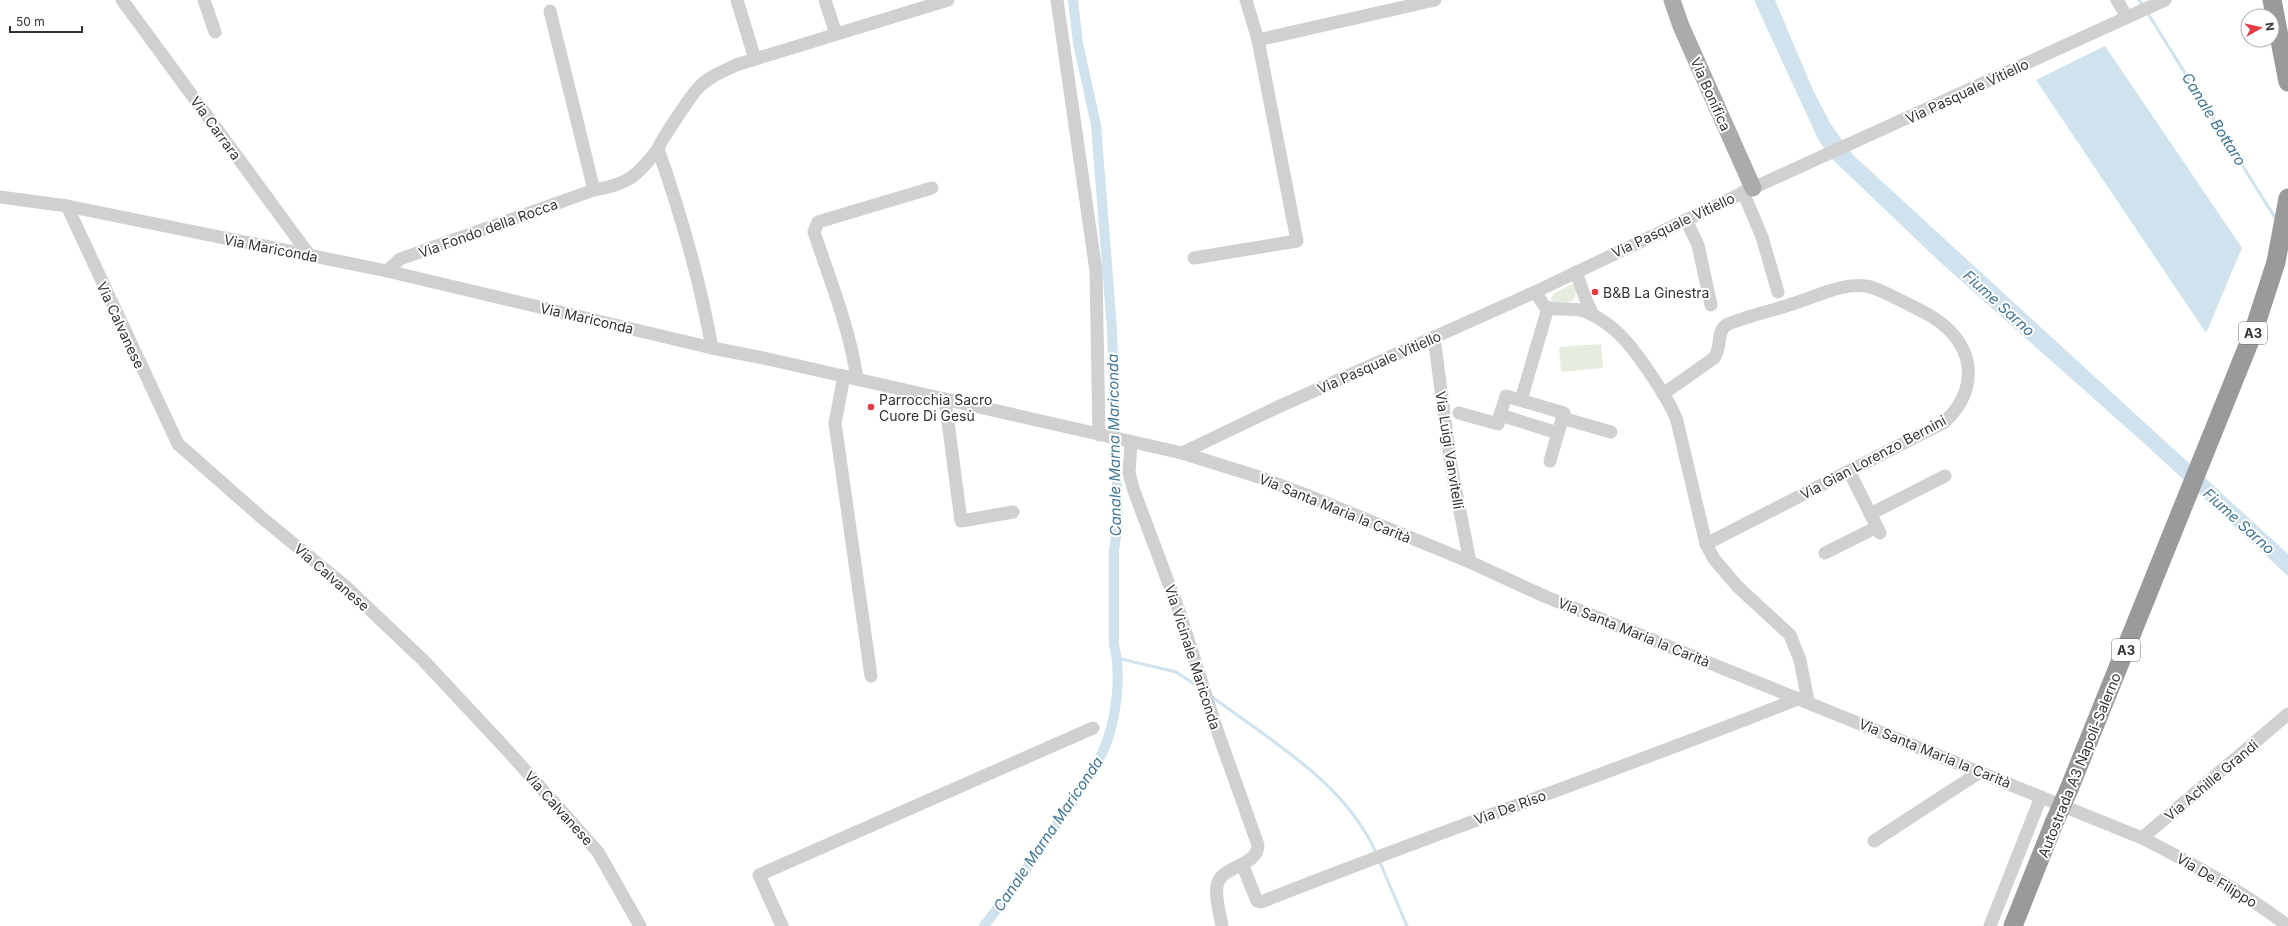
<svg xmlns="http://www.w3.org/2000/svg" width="2288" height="926" font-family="Inter,sans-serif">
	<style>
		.green { fill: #e6ecdf }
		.water { fill: #cfe2ee }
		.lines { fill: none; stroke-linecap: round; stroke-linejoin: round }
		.stream { stroke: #cfe2ee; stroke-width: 3 }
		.canal { stroke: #cfe2ee; stroke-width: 10 }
		.minor { stroke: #d0d0d0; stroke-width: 13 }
		.major { stroke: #ababab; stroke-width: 17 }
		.highway { stroke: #9a9a9a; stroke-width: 19 }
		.highway-bridge { stroke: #9a9a9a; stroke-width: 19 }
		.poi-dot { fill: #e63946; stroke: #fff; stroke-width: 1.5 }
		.labels { text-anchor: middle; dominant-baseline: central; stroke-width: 4; stroke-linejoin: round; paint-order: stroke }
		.shield { fill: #fff; stroke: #707070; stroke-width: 1 }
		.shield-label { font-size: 13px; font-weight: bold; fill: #333 }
		.street-label { font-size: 14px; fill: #333; stroke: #fff }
		.poi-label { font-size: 14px; fill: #333; stroke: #fff; text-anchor: start }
		.water-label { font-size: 15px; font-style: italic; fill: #3f7597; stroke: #fff }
	</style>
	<rect width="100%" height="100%" fill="#fff"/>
	<!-- green -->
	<g class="green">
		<path d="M1574,283C1580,304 1570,303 1552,303L1551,299L1553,294Z"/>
		<polygon points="1601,344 1603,368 1561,372 1559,347"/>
	</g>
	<!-- water -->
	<g class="water">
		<polygon points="1754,0 1775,0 1813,90 1830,123 1852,154 2288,554 2288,576 2146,445 1940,262 1832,159 1819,141"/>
		<polygon points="2105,46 2242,248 2206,333 2036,80"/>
	</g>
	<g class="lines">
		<!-- stream -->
		<g class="stream">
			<polyline points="2139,0 2143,5"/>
			<polyline points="2147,12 2277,221"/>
			<polyline points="1117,658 1176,672 1199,687"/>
			<path d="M1211,696C1271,741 1346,783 1377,855"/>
			<polyline points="1379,860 1407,926"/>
		</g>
		<!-- canal -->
		<path class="canal" d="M984,926C1014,888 1040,849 1067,809C1079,790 1095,770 1104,749C1116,721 1122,675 1114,645V550L1118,522L1112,329L1096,125L1078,43L1073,0"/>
		<!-- minor -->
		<g class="minor">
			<polyline points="122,0 310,256"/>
			<polyline points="204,0 215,32"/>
			<polyline points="737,0 755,59"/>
			<polyline points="825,0 836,34"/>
			<polyline points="1057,0 1096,271 1099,435"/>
			<polyline points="2117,0 2127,17"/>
			<polyline points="1258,40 1435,0"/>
			<path d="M594,190C629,184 637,176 658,149"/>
			<polyline points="1743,192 1762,237 1778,292"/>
			<path d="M0,197L67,206L387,271L712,348L768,359L1182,453L1259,477L1309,496L1470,562L1544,596L2142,838C2194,864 2242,891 2288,926"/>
			<polyline points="67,206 178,444 261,517 345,586 423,660 508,751 598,852 640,926"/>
			<polyline points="1686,220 1698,245 1711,305"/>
			<polyline points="1194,258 1297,241 1258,40 1246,0"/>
			<polyline points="387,271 400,259 594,190 550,11"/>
			<polyline points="1576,272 1586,300 1593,315"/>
			<path d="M1535,292L1545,307C1558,311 1571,307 1584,311C1597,316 1613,327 1622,337C1637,352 1671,402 1677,421L1706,544L1714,559L1738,587L1790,635L1800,660L1808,701"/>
			<polyline points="1434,337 1451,466 1470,562"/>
			<path d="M712,348C700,281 681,214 658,149C659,143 692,94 699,87C709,77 723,71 736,65L948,0"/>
			<polyline points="844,376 835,423 871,676"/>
			<path d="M857,379C850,329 830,280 814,232L818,222L932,188"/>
			<path d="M1663,394L1714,358C1722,348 1716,333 1726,325C1747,316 1771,311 1792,304C1816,297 1840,283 1866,286C1878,288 1891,296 1902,301C1918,309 1936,317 1949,330C1978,359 1973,397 1943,423L1706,544"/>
			<polygon points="1506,396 1564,413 1558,433 1500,415"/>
			<polyline points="945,399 961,521 1013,512"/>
			<polyline points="1521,400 1548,308"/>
			<polyline points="1459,413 1498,424 1500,415"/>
			<polyline points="1562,418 1611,432"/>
			<path d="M1131,442L1129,473L1134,491L1179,611L1217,730L1258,845C1258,867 1220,865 1217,886C1215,899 1220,914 1222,926"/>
			<polyline points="1182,453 1278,407 1535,292 1753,188 2165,0"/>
			<polyline points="1550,461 1558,433"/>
			<polyline points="1849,471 1880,533"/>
			<polyline points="1870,514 1945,476"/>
			<polyline points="1825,553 1877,527"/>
			<polyline points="2142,838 2288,714"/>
			<polyline points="1874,841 1980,772"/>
			<path d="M1242,864L1257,901L1261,902C1440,831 1622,769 1800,698"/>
			<polyline points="782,926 759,875 1093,728"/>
			<polyline points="1990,926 2041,797"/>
		</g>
		<!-- major -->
		<polyline class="major" points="1672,0 1681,26 1753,188"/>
		<!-- highway -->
		<g class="highway">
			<polyline points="2272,0 2288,82"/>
			<polyline points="2069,789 2253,333 2276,262 2288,198"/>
			<polyline points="2013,926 2054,823"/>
		</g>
		<!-- highway-bridge -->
		<polyline class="highway-bridge" points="2054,823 2069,789"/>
	</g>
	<!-- markers -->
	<g class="poi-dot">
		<circle cx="1595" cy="292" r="4"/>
		<circle cx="871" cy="407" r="4"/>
	</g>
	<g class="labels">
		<!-- shield labels -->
		<g class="shield">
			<rect x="2239" y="322" width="28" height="22" rx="3"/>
			<rect x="2112" y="639" width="28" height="22" rx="3"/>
		</g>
		<g class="shield-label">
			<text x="2253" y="333">A3</text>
			<text x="2126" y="650">A3</text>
		</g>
		<!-- street labels -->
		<g class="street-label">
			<text transform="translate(1967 91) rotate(-25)">Via Pasquale Vitiello</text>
			<text transform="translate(1711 94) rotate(66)">Via Bonifica</text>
			<text transform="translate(216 128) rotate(54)">Via Carrara</text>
			<text transform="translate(1673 225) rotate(-25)">Via Pasquale Vitiello</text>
			<text transform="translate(488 228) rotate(-20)">Via Fondo della Rocca</text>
			<text transform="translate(271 248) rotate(11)">Via Mariconda</text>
			<text transform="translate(587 318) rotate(13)">Via Mariconda</text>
			<text transform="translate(121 325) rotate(65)">Via Calvanese</text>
			<text transform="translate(1379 362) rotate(-24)">Via Pasquale Vitiello</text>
			<text transform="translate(1450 450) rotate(81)">Via Luigi Vanvitelli</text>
			<text transform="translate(1873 457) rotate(-28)">Via Gian Lorenzo Bernini</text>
			<text transform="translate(1335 508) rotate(22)">Via Santa Maria la Carità</text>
			<text transform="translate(332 577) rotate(41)">Via Calvanese</text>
			<text transform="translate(1634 632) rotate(22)">Via Santa Maria la Carità</text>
			<text transform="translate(1193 657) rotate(72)">Via Vicinale Mariconda</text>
			<text transform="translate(1935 753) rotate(22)">Via Santa Maria la Carità</text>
			<text transform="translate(2079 765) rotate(-68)">Autostrada A3 Napoli-Salerno</text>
			<text transform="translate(2211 780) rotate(-40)">Via Achille Grandi</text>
			<text transform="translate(1510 807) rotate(-20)">Via De Riso</text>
			<text transform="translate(559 808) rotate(48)">Via Calvanese</text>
			<text transform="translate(2217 880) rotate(31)">Via De Filippo</text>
		</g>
		<!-- poi labels -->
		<g class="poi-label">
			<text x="1603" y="292">B&amp;B La Ginestra</text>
			<text x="879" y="399">Parrocchia Sacro<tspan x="879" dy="16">Cuore Di Gesù</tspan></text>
		</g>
		<!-- water labels -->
		<g class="water-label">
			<text transform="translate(2214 119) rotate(58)">Canale Bottaro</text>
			<text transform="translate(1999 303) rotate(42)">Fiume Sarno</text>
			<text transform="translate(1114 445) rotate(-91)">Canale Marna Mariconda</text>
			<text transform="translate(2239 521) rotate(42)">Fiume Sarno</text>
			<text transform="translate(1048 834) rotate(-56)">Canale Marna Mariconda</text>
		</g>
	</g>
	<!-- north arrow -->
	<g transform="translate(2260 28) rotate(82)"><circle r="19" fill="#ffffff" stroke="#adadad"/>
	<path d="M0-3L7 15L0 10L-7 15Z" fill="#e63946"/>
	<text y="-6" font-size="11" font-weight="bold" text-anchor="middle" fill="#333333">N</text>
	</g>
	<!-- scale -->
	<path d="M10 26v6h72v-6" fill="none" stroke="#333333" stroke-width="2"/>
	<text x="16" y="26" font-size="12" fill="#333333" stroke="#ffffff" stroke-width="3" paint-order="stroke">50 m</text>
</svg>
